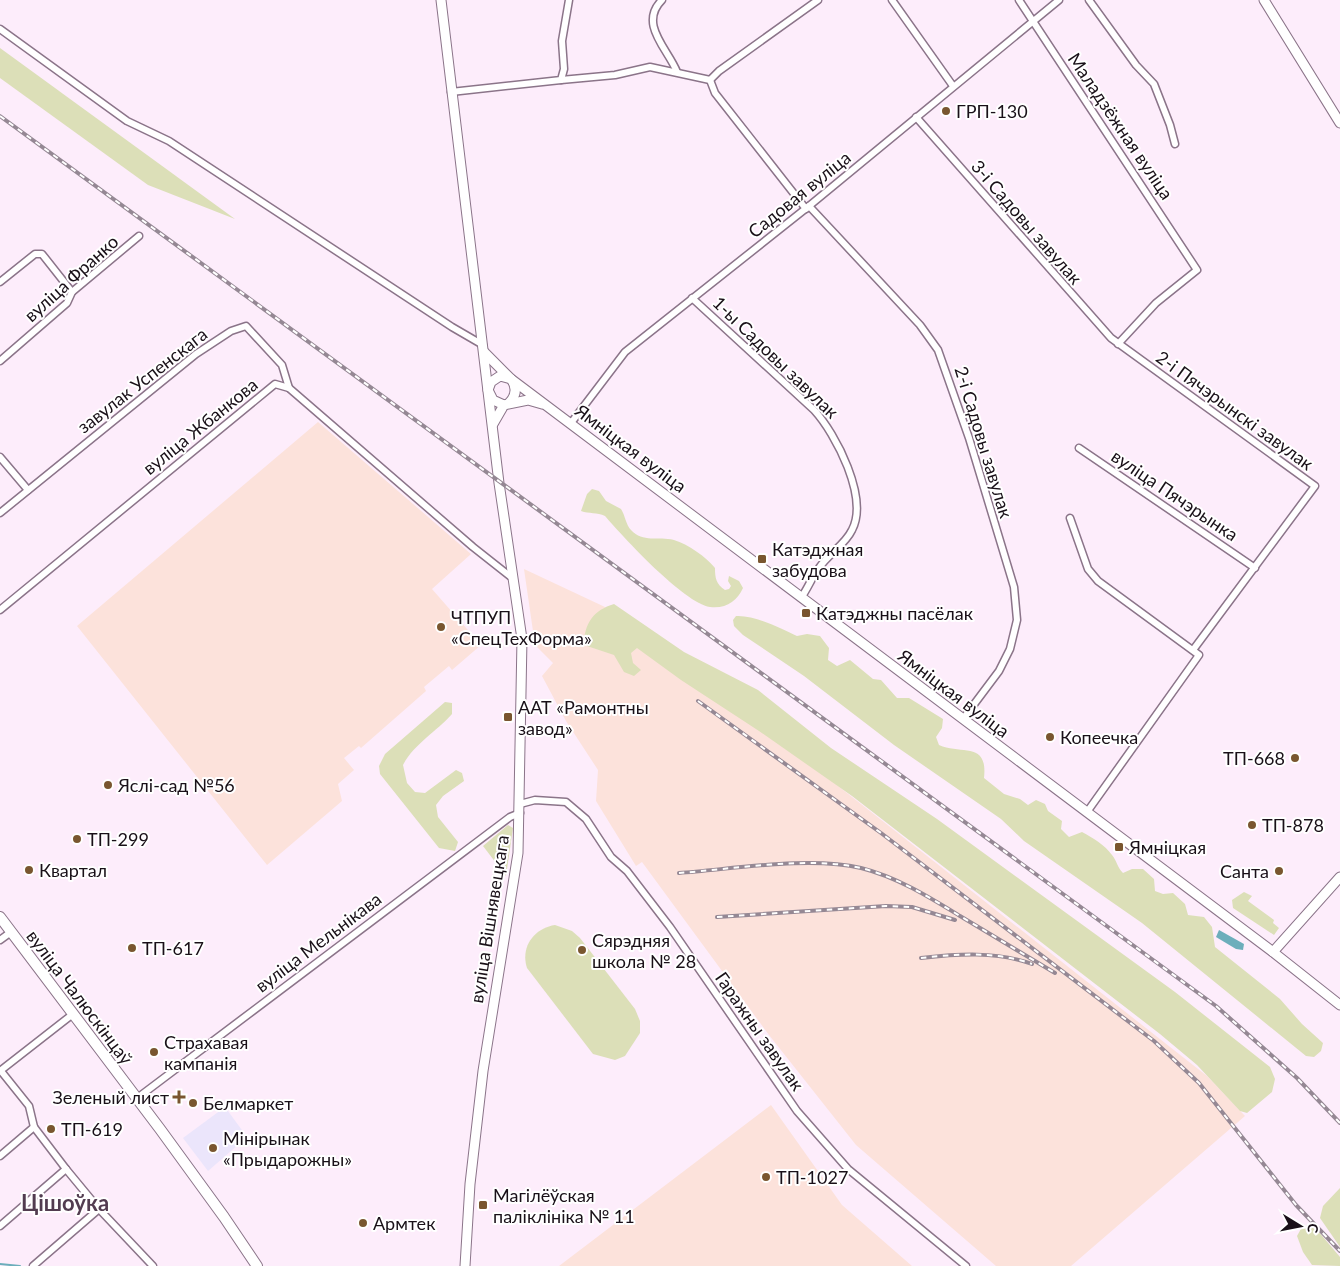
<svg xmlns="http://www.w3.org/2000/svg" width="1340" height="1266" font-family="Lato,sans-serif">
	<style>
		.commercial { fill: #ebe5fb }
		.industrial { fill: #fce2db }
		.green { fill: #dcdfb8 }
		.water { fill: #6caebb }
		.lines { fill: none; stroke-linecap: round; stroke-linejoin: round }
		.stream { stroke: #6caebb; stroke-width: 2 }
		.street-casing { stroke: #8b7489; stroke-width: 9 }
		.secondary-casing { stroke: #8b7489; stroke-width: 11 }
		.primary-casing { stroke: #8b7489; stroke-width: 12 }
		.street { stroke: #fff; stroke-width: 6 }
		.secondary { stroke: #fff; stroke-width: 9 }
		.primary { stroke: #fff; stroke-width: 10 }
		.rail-casing { stroke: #958894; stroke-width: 4 }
		.rail { stroke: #fff; stroke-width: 2; stroke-dasharray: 5.5; stroke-linecap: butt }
		.poi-dot { fill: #79562f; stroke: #fff; stroke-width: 2 }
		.labels { text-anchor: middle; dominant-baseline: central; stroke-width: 4; stroke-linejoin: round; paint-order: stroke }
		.poi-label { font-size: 18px; fill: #191018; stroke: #fff; text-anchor: start }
		.street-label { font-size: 18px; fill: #191018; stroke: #fff }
		.district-label { font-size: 22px; font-weight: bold; fill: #523c50; stroke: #fff }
	</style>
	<rect width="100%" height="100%" fill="#fdedfb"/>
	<!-- commercial -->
	<polygon class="commercial" points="225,1107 247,1137 208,1171 183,1138"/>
	<!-- industrial -->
	<g class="industrial">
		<polygon points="318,422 471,554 432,589 481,645 452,670 449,666 424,687 426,691 361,748 359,746 344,758 354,770 338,784 342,801 267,865 77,626"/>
		<polygon points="524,569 605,607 730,701 1207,1076 1245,1116 1071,1266 996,1266 856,1145 769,1035 642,862 636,866 596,801 598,770 566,721 542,676 553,663 535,645"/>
		<polygon points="771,1105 842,1205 912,1266 559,1266"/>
	</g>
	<!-- green -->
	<g class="green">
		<polygon points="0,48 235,219 148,185 0,78"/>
		<path d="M592,489L599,491L606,501L621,509C625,515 626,525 631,530C643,543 658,536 674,540C688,544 706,557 715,568C715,578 716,584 725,590L729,589L731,586L728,581L729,576L739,581L743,588C737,601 726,609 710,607C684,603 623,537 605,516C597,512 589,514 581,511L587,494Z"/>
		<path d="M614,604L684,652L758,690L831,748L937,819L1175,992L1270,1067L1275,1079L1272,1092L1247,1113L1240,1111L1197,1065L1160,1034L852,796L759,731L681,680L637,648L631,653L633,663L641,670L634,676L624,672L614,655L584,645C584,623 594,610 614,604Z"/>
		<path d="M736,616C755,615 780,628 797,636L807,634L820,636L829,648L828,660L837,666L850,660L873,679L881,680L897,698H909L943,719L942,728L936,737L939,745C962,755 988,741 984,778L1004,794L1020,799L1028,805L1036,800L1045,804L1048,811L1062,821L1061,829L1069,837L1082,832C1093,838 1105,845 1112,855C1117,861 1117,867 1123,873L1132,869H1143L1154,879L1155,891L1163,894L1173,893L1185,904L1188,915L1204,917L1212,927L1215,947L1280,999L1302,1024L1323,1043L1321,1051L1314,1057L1306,1056L1142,923L1024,841L1001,819L894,745L804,676L743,635L734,626L733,620Z"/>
		<path d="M445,702L452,703V714C436,732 414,744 403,765L407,783L415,792L425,793L456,770L462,773L464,781L443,796L436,805L438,817L458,842L455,851L439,848L380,774L379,766L385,754Z"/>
		<polygon points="508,825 513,828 506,876 483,846"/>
		<polygon points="1244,892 1252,896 1248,901 1274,920 1273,923 1279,928 1274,935 1233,908 1232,900"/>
		<path d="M555,925L572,931L580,938L635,1009L640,1021V1033L625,1056L615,1060L593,1054L527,968C520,946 535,928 555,925Z"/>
		<polygon points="1340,1188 1340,1247 1320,1218 1323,1206"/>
		<polygon points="1309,1225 1318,1231 1340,1257 1340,1266 1312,1265 1303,1252 1297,1236 1302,1227"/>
	</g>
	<!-- water -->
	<polygon class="water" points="1219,930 1244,944 1243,950 1236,949 1216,937"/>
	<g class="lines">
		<!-- stream -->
		<polyline class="stream" points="0,1264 20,1266"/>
		<!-- street casing -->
		<g class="street-casing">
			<g id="street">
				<path d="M662,0C638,24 668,49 677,72"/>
				<polyline points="892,0 953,86"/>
				<polyline points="1019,0 1197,270 1156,303 1118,344"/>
				<polyline points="1089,0 1136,65 1154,84 1170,125 1175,144"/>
				<polyline points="0,29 127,121 169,141 452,327 483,345"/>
				<polyline points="561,80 615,75 650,67 710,80"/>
				<polyline points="710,80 715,93 806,209"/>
				<polyline points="710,80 719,71 818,0"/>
				<polyline points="451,92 561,80 564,69 562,41 569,0"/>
				<polyline points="916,117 1111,338 1315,486 1193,650"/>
				<polyline points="809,206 920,325 938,350 969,438 1014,587 1017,620 1010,649 999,671 963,719"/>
				<polyline points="0,282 35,254 42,254 72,292"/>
				<path d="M692,298L814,410C836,434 869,498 852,530C845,545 828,554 819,568C812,577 808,588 801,598"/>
				<polyline points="0,361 67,303 72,292 139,236"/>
				<polyline points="571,423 625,352 809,206 1059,0"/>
				<polyline points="1079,448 1255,568"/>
				<polyline points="0,457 28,490"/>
				<polyline points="0,513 196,354 231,331 246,326 282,365 289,388"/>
				<polyline points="1070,518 1088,569 1098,581 1199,655 1087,812"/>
				<polyline points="0,610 275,384 289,388 473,547 511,577"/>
				<polyline points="520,804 535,800 566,802 586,819 611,857 627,871 670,927 797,1111 848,1169 966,1266"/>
				<polyline points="0,940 11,932"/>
				<polyline points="0,1071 73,1014"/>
				<polyline points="1,1071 29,1106 34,1127 66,1169 99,1209 153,1266"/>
				<polyline points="136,1099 510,817 520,813"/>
				<polyline points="0,1156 34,1127"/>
				<polyline points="0,1226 66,1169"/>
				<polyline points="33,1266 99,1209"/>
			</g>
		</g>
		<!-- secondary casing -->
		<g class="secondary-casing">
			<g id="secondary">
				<polyline points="441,0 499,483 522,639 518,853 483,1071 470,1184 465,1266"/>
				<polyline points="1264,0 1340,123"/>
				<polyline points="484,352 511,379 1273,952 1340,1005"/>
				<path d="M504,405L493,400L488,390L491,382L500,376L511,379C517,387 517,395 509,403"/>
				<polyline points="493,424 504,405 528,400 542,404"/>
				<polyline points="1273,952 1340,877"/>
			</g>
		</g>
		<!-- primary casing -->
		<g class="primary-casing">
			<polyline id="primary" points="0,917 160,1129 224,1217 257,1266"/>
		</g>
		<!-- street -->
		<use href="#street" class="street"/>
		<!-- secondary -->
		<use href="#secondary" class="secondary"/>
		<!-- primary -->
		<use href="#primary" class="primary"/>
		<!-- rail casing -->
		<g class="rail-casing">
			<g id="rail">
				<polyline points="0,116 1216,1006 1297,1078 1340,1123"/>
				<polyline points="698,701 881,833 1154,1041 1199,1083 1296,1205 1340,1251"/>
				<path d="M679,873C734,869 809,856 861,868C897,877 929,897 960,916C992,935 1023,954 1055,973"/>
				<polyline points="717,917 886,906 912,907 955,920"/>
				<path d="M921,958C957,954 997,951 1032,964"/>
			</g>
		</g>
		<!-- rail -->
		<use href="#rail" class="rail"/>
	</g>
	<!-- markers -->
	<g class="poi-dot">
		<circle cx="946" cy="111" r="5"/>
		<rect x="757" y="554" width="10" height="10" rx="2.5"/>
		<rect x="801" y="608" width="10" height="10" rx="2.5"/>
		<circle cx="441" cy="627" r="5"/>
		<rect x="503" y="712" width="10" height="10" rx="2.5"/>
		<circle cx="1050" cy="737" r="5"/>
		<circle cx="1295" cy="758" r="5"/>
		<circle cx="108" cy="785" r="5"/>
		<circle cx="1252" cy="825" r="5"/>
		<circle cx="77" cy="839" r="5"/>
		<rect x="1114" y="842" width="10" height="10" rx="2.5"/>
		<circle cx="29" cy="870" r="5"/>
		<circle cx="1279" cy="871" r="5"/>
		<circle cx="132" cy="948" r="5"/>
		<circle cx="582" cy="950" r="5"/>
		<circle cx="154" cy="1052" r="5"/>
		<path d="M176.5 1089.5h5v5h5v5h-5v5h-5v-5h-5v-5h5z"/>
		<circle cx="193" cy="1103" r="5"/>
		<circle cx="51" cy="1129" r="5"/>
		<circle cx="213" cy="1148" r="5"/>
		<circle cx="766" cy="1177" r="5"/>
		<rect x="478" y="1200" width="10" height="10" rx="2.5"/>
		<circle cx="363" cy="1223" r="5"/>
	</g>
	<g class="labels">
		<!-- poi labels -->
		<g class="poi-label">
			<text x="956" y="111">ГРП-130</text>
			<text x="772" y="549">Катэджная<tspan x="772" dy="21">забудова</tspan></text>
			<text x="816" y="613">Катэджны пасёлак</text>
			<text x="451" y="617">ЧТПУП<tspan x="451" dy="21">«СпецТехФорма»</tspan></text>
			<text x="518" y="707">ААТ «Рамонтны<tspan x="518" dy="21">завод»</tspan></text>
			<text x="1060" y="737">Копеечка</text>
			<text x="1285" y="758" text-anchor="end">ТП-668</text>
			<text x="118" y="785">Яслі-сад №56</text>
			<text x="1262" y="825">ТП-878</text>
			<text x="87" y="839">ТП-299</text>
			<text x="1129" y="847">Ямніцкая</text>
			<text x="39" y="870">Квартал</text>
			<text x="1269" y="871" text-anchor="end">Санта</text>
			<text x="592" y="940">Сярэдняя<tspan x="592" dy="21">школа № 28</tspan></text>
			<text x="142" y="948">ТП-617</text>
			<text x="164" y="1042">Страхавая<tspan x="164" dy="21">кампанія</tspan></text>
			<text x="169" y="1097" text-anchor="end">Зеленый лист</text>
			<text x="203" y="1103">Белмаркет</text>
			<text x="61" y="1129">ТП-619</text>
			<text x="223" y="1138">Мінірынак<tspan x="223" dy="21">«Прыдарожны»</tspan></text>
			<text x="776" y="1177">ТП-1027</text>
			<text x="493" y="1195">Магілёўская<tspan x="493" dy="21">паліклініка № 11</tspan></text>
			<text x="373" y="1223">Армтек</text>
		</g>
		<!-- street labels -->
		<g class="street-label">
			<text transform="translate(1121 126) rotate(56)">Маладзёжная вуліца</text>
			<text transform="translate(799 194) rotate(-39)">Садовая вуліца</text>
			<text transform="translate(1027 222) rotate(49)">3-і Садовы завулак</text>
			<text transform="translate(71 278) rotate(-42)">вуліца Франко</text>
			<text transform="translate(776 357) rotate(44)">1-ы Садовы завулак</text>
			<text transform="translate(142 380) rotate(-38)">завулак Успенскага</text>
			<text transform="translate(1235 410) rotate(36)">2-і Пячэрынскі завулак</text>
			<text transform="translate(200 426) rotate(-39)">вуліца Жбанкова</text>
			<text transform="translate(984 442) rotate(73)">2-і Садовы завулак</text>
			<text transform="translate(631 448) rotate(37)">Ямніцкая вуліца</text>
			<text transform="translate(1175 495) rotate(34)">вуліца Пячэрынка</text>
			<text transform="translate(954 693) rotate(37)">Ямніцкая вуліца</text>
			<text transform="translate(489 919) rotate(-81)">вуліца Вішнявецкага</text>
			<text transform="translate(318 942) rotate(-37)">вуліца Мельнікава</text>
			<text transform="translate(80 997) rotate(53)">вуліца Чалюскінцаў</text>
			<text transform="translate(760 1031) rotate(55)">Гаражны завулак</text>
		</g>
		<!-- district labels -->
		<g class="district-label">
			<text x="65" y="1202">Цішоўка</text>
		</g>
	</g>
	<!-- north arrow -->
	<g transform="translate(1300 1226) rotate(100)" stroke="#ffffff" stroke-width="4" paint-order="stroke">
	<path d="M0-4L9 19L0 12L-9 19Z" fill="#191018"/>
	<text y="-8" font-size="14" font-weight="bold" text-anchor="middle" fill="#191018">С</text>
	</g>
</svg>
